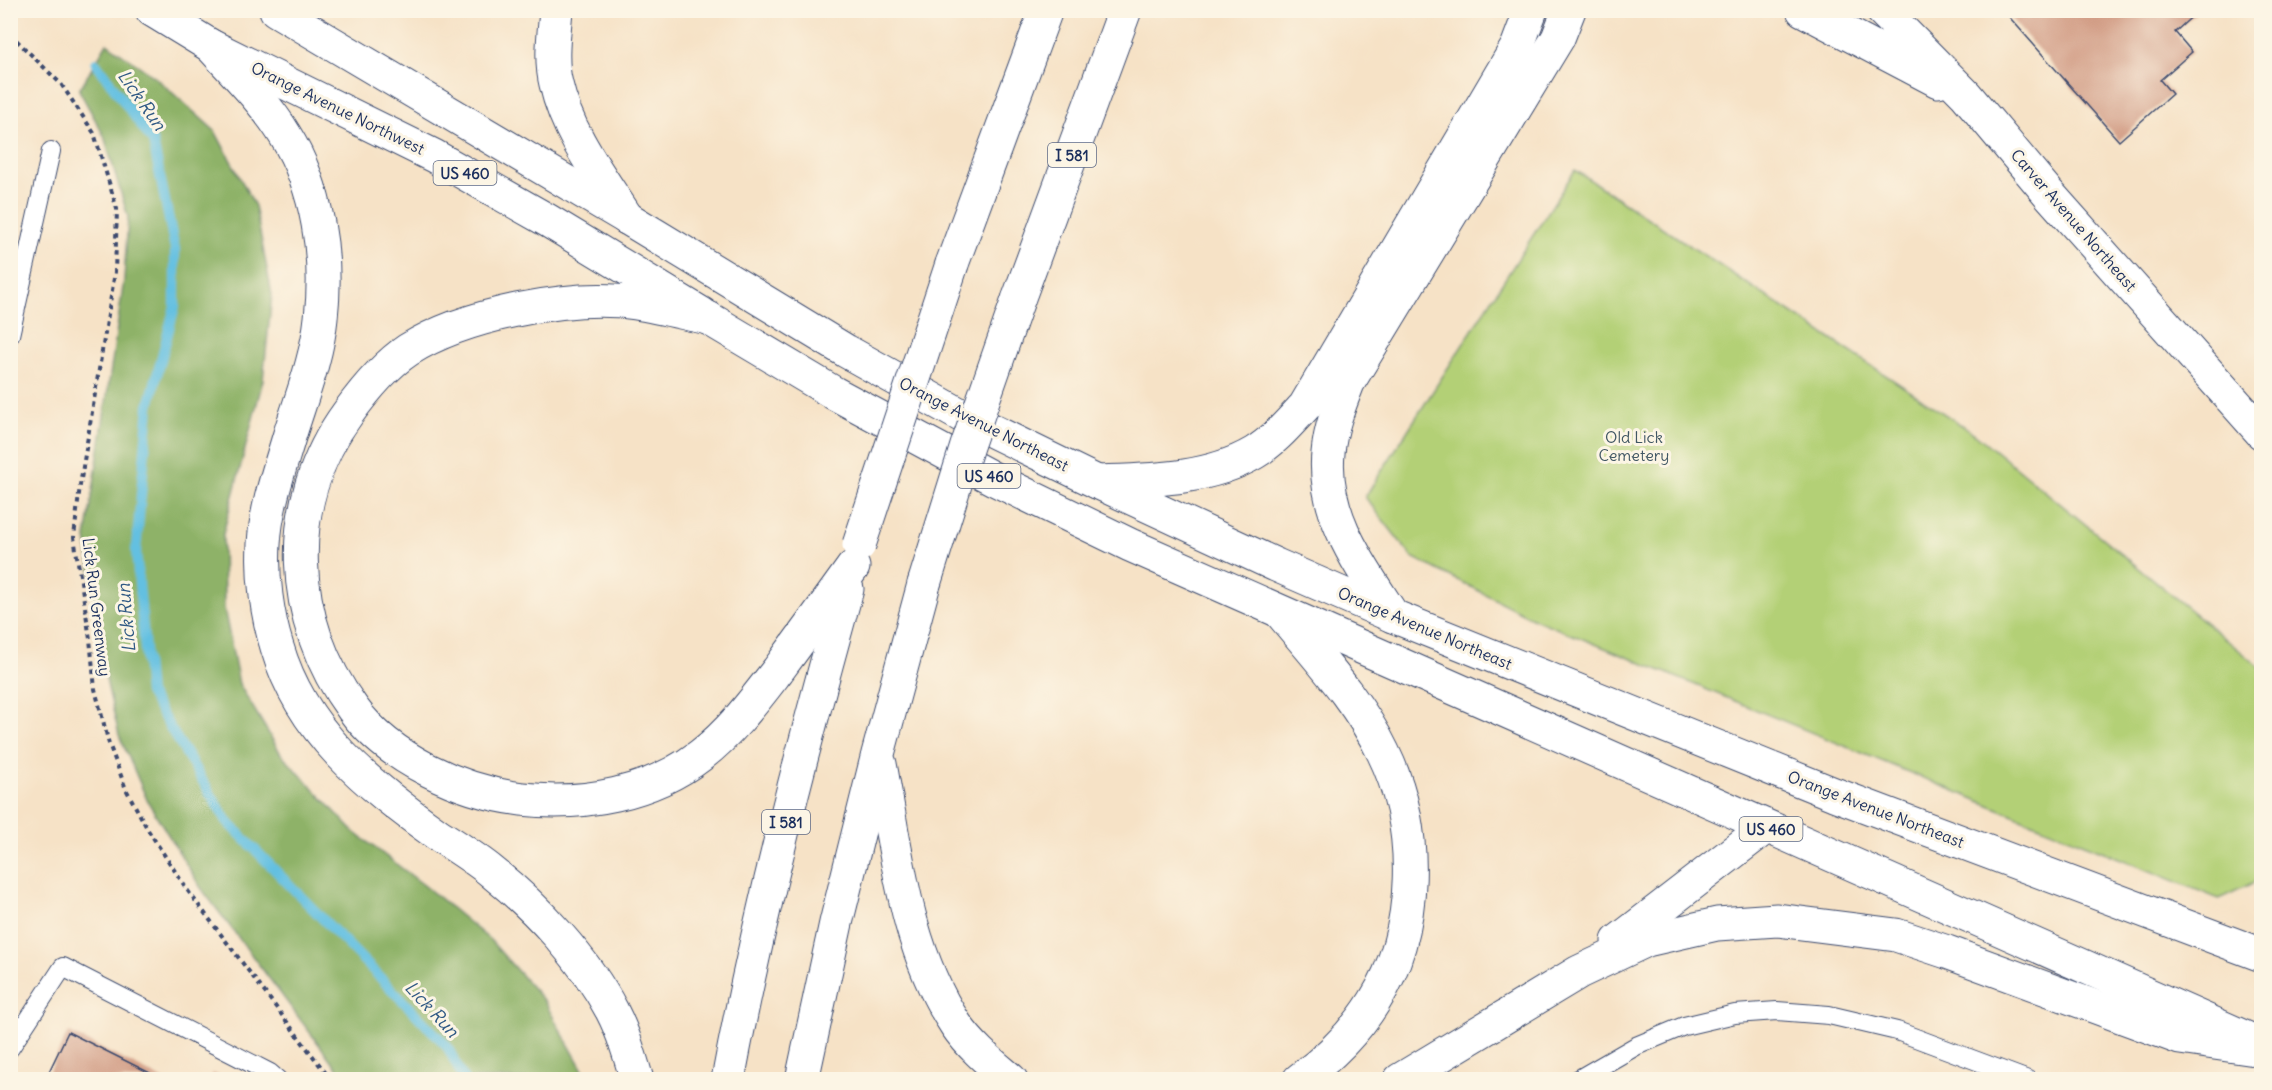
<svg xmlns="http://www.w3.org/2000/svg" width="2272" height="1090" font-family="Delius,sans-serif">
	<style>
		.green { fill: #b3d076; stroke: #67806a; stroke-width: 1.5 }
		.forest { fill: #8eb267; stroke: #547062; stroke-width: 1.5 }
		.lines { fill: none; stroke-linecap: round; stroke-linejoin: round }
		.stream { stroke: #63c0e1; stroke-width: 10 }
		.building { fill: #d09981 }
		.service-casing { stroke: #3c4a6e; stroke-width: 20 }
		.minor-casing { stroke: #3c4a6e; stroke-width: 35 }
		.primary-casing { stroke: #3c4a6e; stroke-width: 35 }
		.trunk-casing { stroke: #3c4a6e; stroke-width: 35 }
		.motorway-casing { stroke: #3c4a6e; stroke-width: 35 }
		.path { stroke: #3c4a6e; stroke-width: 4; stroke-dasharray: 4.5 4.5; stroke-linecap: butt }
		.service { stroke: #fff; stroke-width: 18 }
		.minor { stroke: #fff; stroke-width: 33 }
		.primary { stroke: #fff; stroke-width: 33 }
		.trunk { stroke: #fff; stroke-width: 33 }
		.motorway { stroke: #fff; stroke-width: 33 }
		.motorway-bridge-casing { stroke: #3c4a6e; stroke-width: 35; stroke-linecap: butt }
		.motorway-bridge { stroke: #fff; stroke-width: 33 }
		.labels { text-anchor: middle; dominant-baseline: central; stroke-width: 6; stroke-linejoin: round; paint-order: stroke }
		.shield { fill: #fcf5e5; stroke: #5e6a86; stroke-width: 1.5 }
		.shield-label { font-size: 15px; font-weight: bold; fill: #1b2f5e }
		.street-label { font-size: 16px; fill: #1b2f5e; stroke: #fcf5e5 }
		.park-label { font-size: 16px; fill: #415764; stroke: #fcf5e5 }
		.water-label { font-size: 18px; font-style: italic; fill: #315a85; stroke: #fcf5e5 }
	</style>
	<rect width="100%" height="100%" fill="#fcf5e5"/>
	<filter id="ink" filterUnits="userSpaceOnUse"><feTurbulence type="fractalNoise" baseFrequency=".0167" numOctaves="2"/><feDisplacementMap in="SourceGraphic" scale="12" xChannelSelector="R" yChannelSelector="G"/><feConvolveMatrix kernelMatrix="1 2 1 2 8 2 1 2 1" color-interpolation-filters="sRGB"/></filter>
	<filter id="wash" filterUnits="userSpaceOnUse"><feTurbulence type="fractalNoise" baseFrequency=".008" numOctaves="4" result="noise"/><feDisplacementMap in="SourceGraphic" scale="24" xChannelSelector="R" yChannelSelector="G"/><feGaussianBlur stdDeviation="1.35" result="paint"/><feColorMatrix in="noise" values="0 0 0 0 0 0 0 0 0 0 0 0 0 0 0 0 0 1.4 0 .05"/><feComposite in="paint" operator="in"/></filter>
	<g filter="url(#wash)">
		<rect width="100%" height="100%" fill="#f6e2c6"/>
		<!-- green -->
		<polygon class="green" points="1575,170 1975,434 2261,668 2261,879 2219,899 1534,619 1412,557 1365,497"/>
		<!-- forest -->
		<polygon class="forest" points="107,43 156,78 215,131 255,206 272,295 263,380 223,534 224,608 239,684 281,754 353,831 425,886 490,940 544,1001 588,1079 345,1079 201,888 148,802 119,735 107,684 86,538 124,280 128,217 104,136 79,90"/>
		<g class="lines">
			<!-- stream -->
			<polyline class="stream" points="96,63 153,142 175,249 175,306 149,406 136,551 149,693 227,821 447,1046 464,1080"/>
		</g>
		<g id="blocks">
			<!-- building -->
			<g class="building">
				<polygon points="2003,10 2199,10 2175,32 2192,52 2160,80 2172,94 2119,141"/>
				<polygon points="68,1032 164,1080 45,1080"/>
				<polygon points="213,1073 227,1080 210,1080"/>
			</g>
		</g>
	</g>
	<g filter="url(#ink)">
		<use href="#blocks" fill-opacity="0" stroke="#3c4a6e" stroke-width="1.5"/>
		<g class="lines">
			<!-- service casing -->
			<g class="service-casing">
				<g id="service">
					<polyline points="10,335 51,151"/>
					<polyline points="10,1048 63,967 270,1073 278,1080"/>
					<polyline points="1577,1080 1636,1046 1684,1026 1735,1014 1777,1011 1829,1015 1897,1031 2028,1080"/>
				</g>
			</g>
			<!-- minor casing -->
			<g class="minor-casing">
				<g id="minor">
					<polyline points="1803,10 1938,81"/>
					<polyline points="1882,10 1966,95 2049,194 2262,433"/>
				</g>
			</g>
			<!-- primary casing -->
			<g class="primary-casing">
				<g id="primary">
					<polyline points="152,10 211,46 434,156 547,220 702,314"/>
					<polyline points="276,10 627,218"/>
				</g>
			</g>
			<!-- trunk casing -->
			<g class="trunk-casing">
				<g id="trunk">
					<polyline points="627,218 846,351 966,418 1097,482 1276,565 1393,616 1834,794 2262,955"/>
					<polyline points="708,318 834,393 994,479 1130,545 2262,1045"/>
				</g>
			</g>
			<!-- motorway casing -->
			<g class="motorway-casing">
				<g id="motorway">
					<path d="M556,10C554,34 550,61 556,84C567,133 600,176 627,218"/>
					<path d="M211,46C236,74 265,102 285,135C318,188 328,257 321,318C317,358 301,398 289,437C279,471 266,507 264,544C262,577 267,615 277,647C302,732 367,784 437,834C455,846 475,858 492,872C537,908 585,959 612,1011C623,1032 630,1056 637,1080"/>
					<polyline points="952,264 1046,10"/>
					<polyline points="1018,300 1125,10"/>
					<path d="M708,318C684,313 660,307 636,303C571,293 463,315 408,350C384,366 364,391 348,413C282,503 288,621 353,709C389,759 462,792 522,799C583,806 651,794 701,755C731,732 754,701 778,670C803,636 828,602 853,567"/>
					<path d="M1097,482C1149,480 1208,480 1254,453C1274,441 1289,423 1305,406L1517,47L1531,10"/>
					<path d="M1281,613C1318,658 1358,700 1383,752C1420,827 1419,931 1374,1002C1354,1034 1329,1058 1299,1080"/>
					<path d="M1393,616C1362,568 1322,515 1328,453C1330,429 1339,406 1348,383L1558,38L1569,10"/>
					<path d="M880,764C897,853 905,948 956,1025C971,1047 991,1063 1011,1080"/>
					<polyline points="1618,941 1766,827"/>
					<path d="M728,1080C759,914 802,751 847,589"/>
					<polyline points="802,1080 836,923 878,754 924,584"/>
					<polyline points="1400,1080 1579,972 1647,940 1717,924 1777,920 1896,935 1947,952 2180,1038 2262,1050"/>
				</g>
			</g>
			<!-- path -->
			<polyline class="path" points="10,34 61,84 94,133 117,209 115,272 80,485 74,537 90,639 95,689 109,744 126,789 148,830 188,891 331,1080"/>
			<!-- service -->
			<use href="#service" class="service"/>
			<!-- minor -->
			<use href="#minor" class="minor"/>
			<!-- primary -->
			<use href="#primary" class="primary"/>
			<!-- trunk -->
			<use href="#trunk" class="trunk"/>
			<!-- motorway -->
			<use href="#motorway" class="motorway"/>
			<!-- motorway-bridge casing -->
			<g class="motorway-bridge-casing">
				<g id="motorway-bridge">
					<polyline points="859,545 952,264"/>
					<polyline points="924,584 967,446 1018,300"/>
				</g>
			</g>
			<!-- motorway-bridge -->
			<use href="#motorway-bridge" class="motorway-bridge"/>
		</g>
	</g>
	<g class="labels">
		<!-- shield labels -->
		<g class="shield">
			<rect x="1048" y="143" width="48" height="24" rx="4.5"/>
			<rect x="433.5" y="161" width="63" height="24" rx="4.5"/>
			<rect x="957.5" y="464" width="63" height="24" rx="4.5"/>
			<rect x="762" y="810" width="48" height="24" rx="4.5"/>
			<rect x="1739.5" y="817" width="63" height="24" rx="4.5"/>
		</g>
		<g class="shield-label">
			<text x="1072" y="155">I 581</text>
			<text x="465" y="173">US 460</text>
			<text x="989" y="476">US 460</text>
			<text x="786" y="822">I 581</text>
			<text x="1771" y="829">US 460</text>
		</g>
		<!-- street labels -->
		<g class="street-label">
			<text transform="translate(338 108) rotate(26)">Orange Avenue Northwest</text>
			<text transform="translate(2074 220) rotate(49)">Carver Avenue Northeast</text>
			<text transform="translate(984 424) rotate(27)">Orange Avenue Northeast</text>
			<text transform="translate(97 607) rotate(83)">Lick Run Greenway</text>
			<text transform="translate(1425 628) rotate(23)">Orange Avenue Northeast</text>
			<text transform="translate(1876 809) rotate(21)">Orange Avenue Northeast</text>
		</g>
		<!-- park labels -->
		<g class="park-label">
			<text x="1634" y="437">Old Lick<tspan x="1634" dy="18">Cemetery</tspan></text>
		</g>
		<!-- water labels -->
		<g class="water-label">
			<text transform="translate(142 100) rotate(55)">Lick Run</text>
			<text transform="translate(126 618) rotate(-95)">Lick Run</text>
			<text transform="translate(432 1009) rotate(47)">Lick Run</text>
		</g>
	</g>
	<!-- margin -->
	<rect width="2272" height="1090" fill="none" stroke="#fcf5e5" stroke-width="36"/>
</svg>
